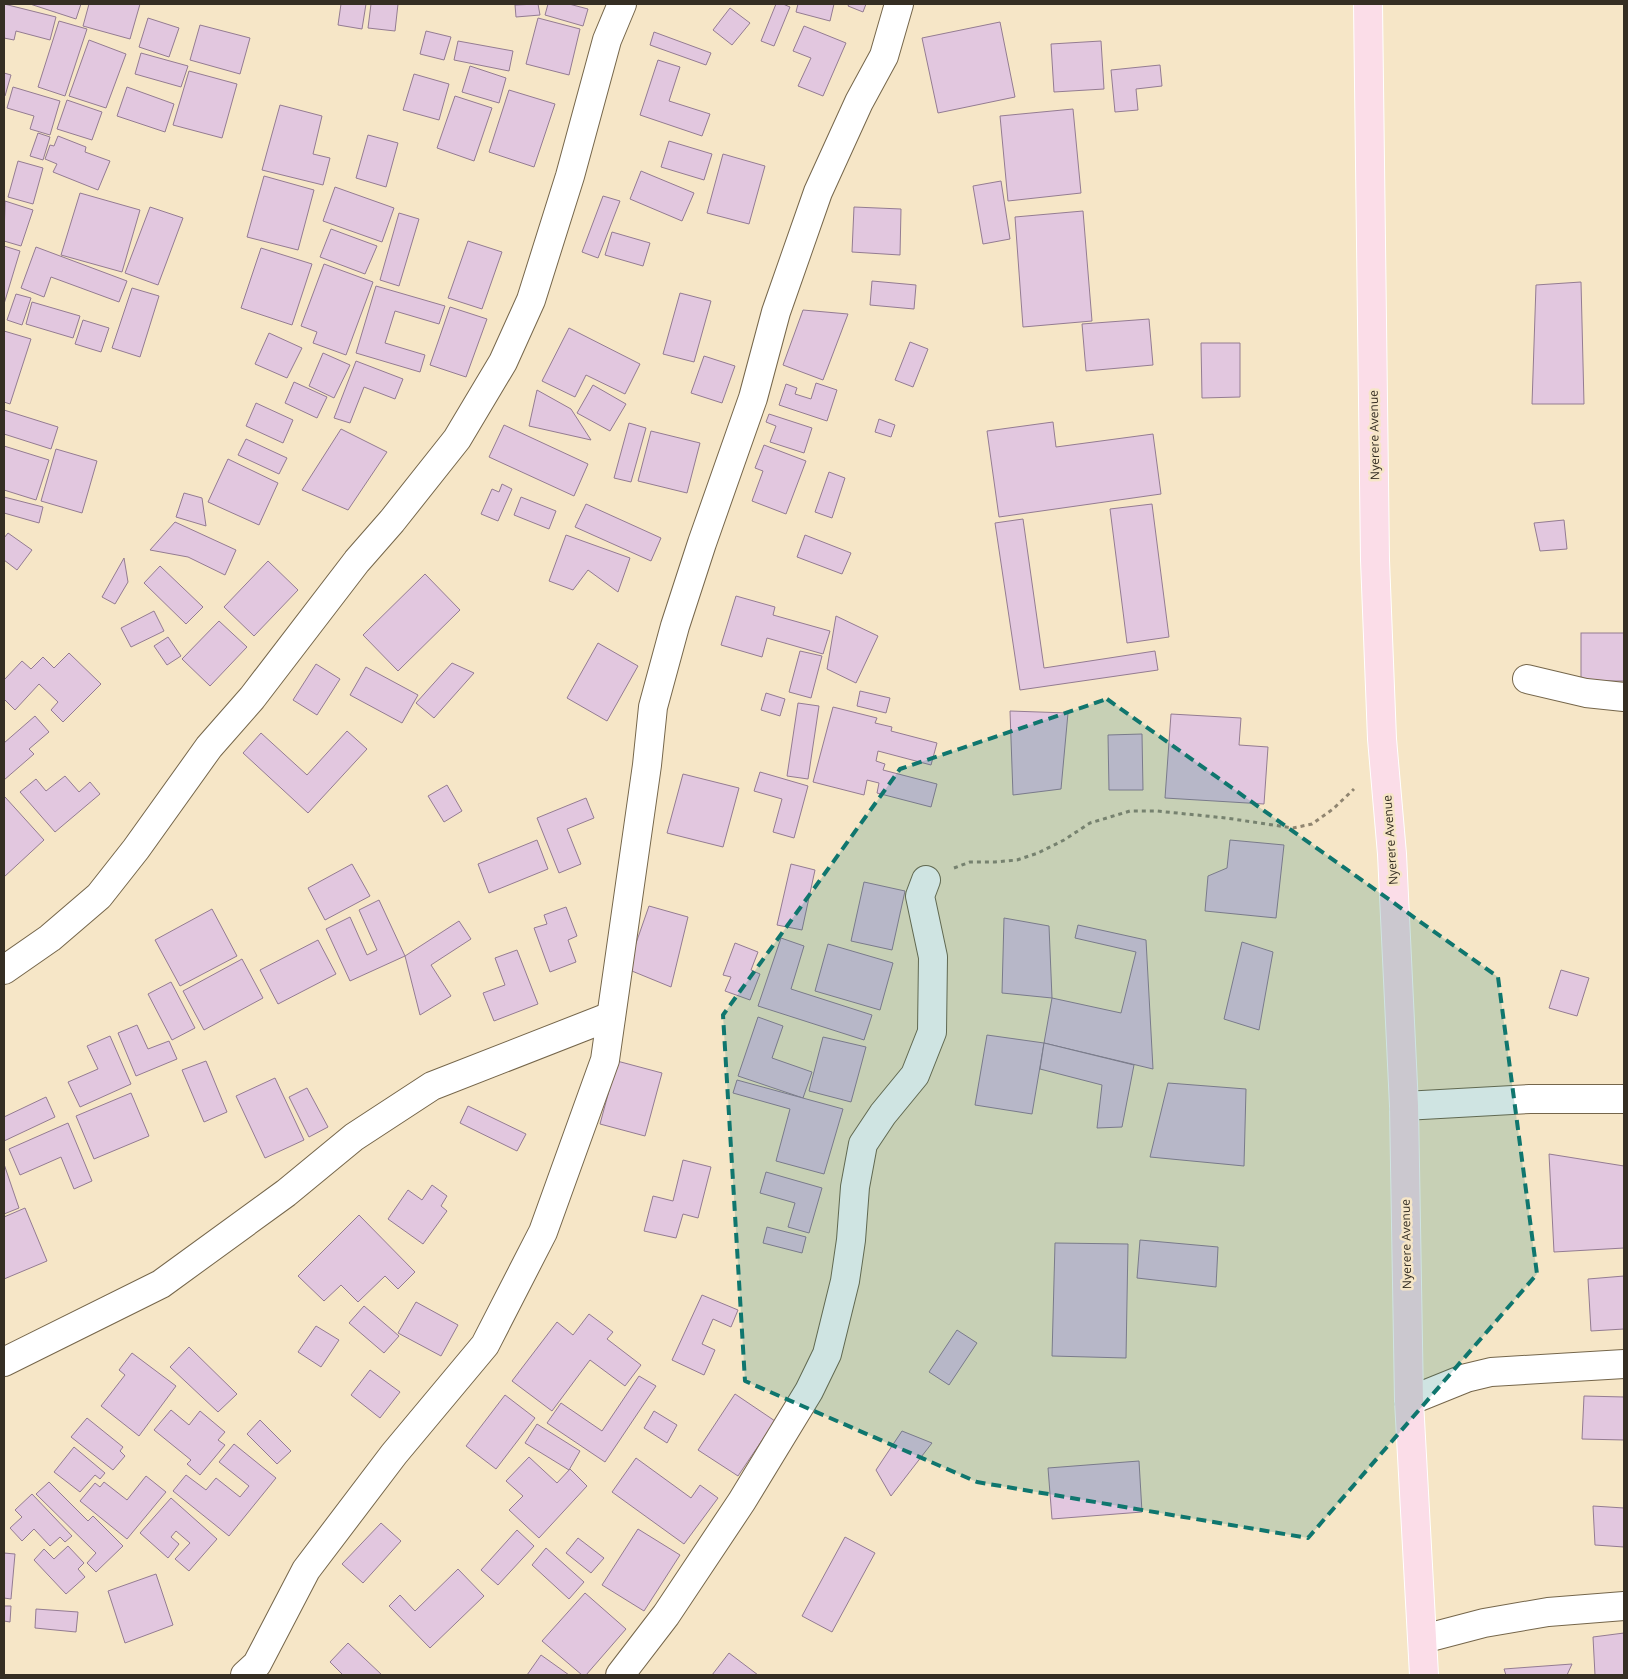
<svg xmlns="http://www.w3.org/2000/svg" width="1628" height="1679" font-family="'Open Sans',sans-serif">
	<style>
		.building { fill: #e2c7df; stroke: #947c92 }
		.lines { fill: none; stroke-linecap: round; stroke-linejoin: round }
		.street-casing { stroke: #75664b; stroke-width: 30 }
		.primary-casing { stroke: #fff; stroke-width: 30 }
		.path { stroke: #908570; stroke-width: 3; stroke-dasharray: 4 4; stroke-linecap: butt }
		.street { stroke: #fff; stroke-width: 28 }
		.primary { stroke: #fbdde8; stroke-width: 28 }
		.marked { fill: #0f766e; fill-opacity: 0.2; stroke: #0f766e; stroke-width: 4; stroke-dasharray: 10 6; stroke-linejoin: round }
		.labels { text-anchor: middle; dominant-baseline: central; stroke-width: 5; stroke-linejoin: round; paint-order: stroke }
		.street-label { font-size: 12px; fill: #352e23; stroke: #f6e6c7 }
	</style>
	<rect width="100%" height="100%" fill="#f6e6c7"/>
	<!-- building -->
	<g class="building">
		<polygon points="4,4 56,17 50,40 16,31 14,40 4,38"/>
		<polygon points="30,4 81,4 76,19"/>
		<polygon points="89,4 140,4 130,39 83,26"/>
		<polygon points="341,4 366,4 362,29 338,25"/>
		<polygon points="371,4 398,4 395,31 368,28"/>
		<polygon points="538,4 540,15 516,17 515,5"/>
		<polygon points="548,4 569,4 588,9 583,26 545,15"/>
		<polygon points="776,4 783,4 790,7 774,46 761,41"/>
		<polygon points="798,4 834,4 830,21 796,12"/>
		<polygon points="849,4 866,4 863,12 848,6"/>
		<polygon points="730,8 750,23 732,45 713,30"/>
		<polygon points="148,18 179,28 169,57 139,47"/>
		<polygon points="538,18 580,29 569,75 526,64"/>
		<polygon points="59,21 87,29 65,96 38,87"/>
		<polygon points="1000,22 1015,97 938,113 922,38"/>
		<polygon points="200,25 250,38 240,74 190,60"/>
		<polygon points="804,26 846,43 823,96 798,86 811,58 793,51"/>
		<polygon points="426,31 451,37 444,60 420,54"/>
		<polygon points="654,32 711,53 706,65 650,45"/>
		<polygon points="89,40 126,54 106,108 69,96"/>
		<polygon points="458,41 513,51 509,71 454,60"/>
		<polygon points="1101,41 1104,89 1054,92 1051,44"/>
		<polygon points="141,53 188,66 181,87 135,74"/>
		<polygon points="658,60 680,67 669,101 710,114 702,136 640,115"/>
		<polygon points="1160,65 1162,86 1136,89 1138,110 1115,112 1111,70"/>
		<polygon points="470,66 506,78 499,103 462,92"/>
		<polygon points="189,71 237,84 222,138 173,125"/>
		<polygon points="4,73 11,75 5,96 4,96"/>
		<polygon points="414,74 449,84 439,120 403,110"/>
		<polygon points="13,87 60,101 50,135 30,129 34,116 7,108"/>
		<polygon points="127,87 174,104 165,132 117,116"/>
		<polygon points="509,90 555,104 534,167 489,152"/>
		<polygon points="455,96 492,108 474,161 437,148"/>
		<polygon points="67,100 102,112 92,140 57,129"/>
		<polygon points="280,105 322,116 313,154 330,158 323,185 262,170"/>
		<polygon points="1073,109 1081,193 1008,201 1000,116"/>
		<polygon points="38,133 50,137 43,160 30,156"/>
		<polygon points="368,135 398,143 386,187 356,178"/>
		<polygon points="58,136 86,147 85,152 110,161 98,190 53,172 57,164 45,159 50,145 54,146"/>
		<polygon points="669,141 712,154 704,180 661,167"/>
		<polygon points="723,154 765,166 749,224 707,213"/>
		<polygon points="18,161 43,168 33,204 8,197"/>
		<polygon points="641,171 694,193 682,221 630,199"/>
		<polygon points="264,176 314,190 298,250 247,237"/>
		<polygon points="1001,181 1010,239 983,244 973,186"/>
		<polygon points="335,187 394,208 382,242 323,221"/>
		<polygon points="80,193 140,210 122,272 61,255"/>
		<polygon points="603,196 620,201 598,258 582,252"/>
		<polygon points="5,201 33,210 21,246 4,241"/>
		<polygon points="150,207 183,218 158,285 125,273"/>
		<polygon points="854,207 901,209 900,255 852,252"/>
		<polygon points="1083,211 1092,321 1023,327 1015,217"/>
		<polygon points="399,213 419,219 399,286 380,280"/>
		<polygon points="331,229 377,246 365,274 320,257"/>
		<polygon points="612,232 650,243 643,266 605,255"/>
		<polygon points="468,241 502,252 482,309 448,298"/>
		<polygon points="4,246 20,251 4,304"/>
		<polygon points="36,247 127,281 119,302 51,277 44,297 21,288"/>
		<polygon points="261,248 312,264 292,325 241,308"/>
		<polygon points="324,264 373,282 346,355 313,343 317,332 301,326"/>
		<polygon points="872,281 916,285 914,309 870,305"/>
		<polygon points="1581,282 1584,404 1532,404 1536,285"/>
		<polygon points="376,286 445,306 439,324 395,311 385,343 425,355 420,372 356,353"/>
		<polygon points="132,288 159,296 140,357 112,348"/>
		<polygon points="680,293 711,301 694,362 663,354"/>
		<polygon points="16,294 31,298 22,325 7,320"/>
		<polygon points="32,302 80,316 73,338 26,324"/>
		<polygon points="450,307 487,319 466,377 430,365"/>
		<polygon points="803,310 848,314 823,380 783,365"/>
		<polygon points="1149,319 1153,365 1086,371 1082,324"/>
		<polygon points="83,320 109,328 101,352 75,344"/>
		<polygon points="569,328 640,364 625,394 586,375 575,397 542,381"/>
		<polygon points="4,331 31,339 10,404 4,402"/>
		<polygon points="269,333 302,348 287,378 255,364"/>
		<polygon points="910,342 928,349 913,387 895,380"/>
		<polygon points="1201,343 1240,343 1240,397 1202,398"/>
		<polygon points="323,353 350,365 334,398 309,386"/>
		<polygon points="704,356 735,366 722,403 691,393"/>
		<polygon points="356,361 403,379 395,399 364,387 350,423 334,418"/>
		<polygon points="294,382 327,397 317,418 285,403"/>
		<polygon points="816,383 837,390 827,421 779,405 786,384 797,388 795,394 811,399"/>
		<polygon points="593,385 626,404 610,431 577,413"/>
		<polygon points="537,390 571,409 591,440 529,426"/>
		<polygon points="256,403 293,420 283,443 246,426"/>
		<polygon points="4,410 58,427 51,449 4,434"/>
		<polygon points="769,414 812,428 804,453 770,442 776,426 766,422"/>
		<polygon points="879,419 895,425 891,437 875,432"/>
		<polygon points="1053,422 1056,447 1153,434 1161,494 999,517 987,431"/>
		<polygon points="629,423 646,428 631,482 614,478"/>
		<polygon points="504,425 588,464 574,496 489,457"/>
		<polygon points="341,429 387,452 348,510 302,490"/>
		<polygon points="651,431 700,443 687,493 638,481"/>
		<polygon points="246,439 287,458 279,474 238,455"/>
		<polygon points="764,445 806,461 786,514 752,501 763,471 755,468"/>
		<polygon points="4,446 49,460 36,500 4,490"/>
		<polygon points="56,449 97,461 82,513 41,501"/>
		<polygon points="228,459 278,483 259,525 208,502"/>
		<polygon points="829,472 845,478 832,518 815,512"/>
		<polygon points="502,484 512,489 498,521 481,514 492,489 499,492"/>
		<polygon points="184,493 202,498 206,526 176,517"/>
		<polygon points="4,497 43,507 39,523 4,513"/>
		<polygon points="521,497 556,511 549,529 514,515"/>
		<polygon points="586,504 661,538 651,561 575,527"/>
		<polygon points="1152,504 1169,637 1127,643 1110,509"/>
		<polygon points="1023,519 1044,668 1155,651 1158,670 1020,690 995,523"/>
		<polygon points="1564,520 1567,549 1540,551 1534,523"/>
		<polygon points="175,522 236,550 225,575 188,557 150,550"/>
		<polygon points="8,533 32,550 17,570 4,560 4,538"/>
		<polygon points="566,535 630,558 618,592 588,570 573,590 549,581"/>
		<polygon points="805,535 851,553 842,574 797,557"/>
		<polygon points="124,558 128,582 115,604 102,597"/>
		<polygon points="268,561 298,590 254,636 224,607"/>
		<polygon points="160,566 203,607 186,624 144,583"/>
		<polygon points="425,574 460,610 398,671 363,635"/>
		<polygon points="736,596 775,607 773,615 830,631 823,654 767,638 762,657 721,645"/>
		<polygon points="154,611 164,631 131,647 121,628"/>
		<polygon points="836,616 878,636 856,683 827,669"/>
		<polygon points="219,621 247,647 210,686 182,659"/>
		<rect x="1581" y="633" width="43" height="48"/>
		<polygon points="168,637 181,656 167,665 154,646"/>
		<polygon points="598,643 638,666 607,721 567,698"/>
		<polygon points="800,651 822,656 811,698 789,692"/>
		<polygon points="69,653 101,684 63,722 51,710 58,702 39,684 15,710 4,699 4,680 22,661 31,669 43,657 54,668"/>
		<polygon points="452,663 474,673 434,718 416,703"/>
		<polygon points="316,664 340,679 317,715 293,700"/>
		<polygon points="366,667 418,695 402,723 350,695"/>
		<polygon points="860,691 890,698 886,713 857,706"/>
		<polygon points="766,693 785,699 780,716 761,710"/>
		<polygon points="798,703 819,706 808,779 787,776"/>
		<polygon points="833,707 877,718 875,723 892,727 891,731 937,743 931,765 878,751 876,761 885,764 883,770 937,784 931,807 877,793 879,783 867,780 864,795 813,782"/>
		<polygon points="1010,711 1068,713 1061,789 1013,795"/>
		<polygon points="1171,714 1241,718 1239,745 1268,747 1264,804 1165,798"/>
		<polygon points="35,716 49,732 29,749 34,754 4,780 4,743"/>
		<polygon points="347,731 367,749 308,813 243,753 261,733 307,775"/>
		<polygon points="1142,734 1143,790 1109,790 1108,735"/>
		<polygon points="760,772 808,786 794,838 773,832 782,799 754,791"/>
		<polygon points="683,774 739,788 723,847 667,833"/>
		<polygon points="65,776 79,792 90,782 100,794 55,832 20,792 36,779 46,791"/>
		<polygon points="447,785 462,811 444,822 428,796"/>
		<polygon points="5,797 44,840 4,877 4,798"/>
		<polygon points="586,798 594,818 567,829 581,864 559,873 537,818"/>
		<polygon points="537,840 548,869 489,893 478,864"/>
		<polygon points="1230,840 1284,845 1276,918 1205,911 1208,876 1227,868"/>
		<polygon points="352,864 370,896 325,920 308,888"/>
		<polygon points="791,864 815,870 802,930 777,925"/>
		<polygon points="864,882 905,891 892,950 851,941"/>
		<polygon points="379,900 405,956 350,981 326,929 350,917 367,955 377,950 359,910"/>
		<polygon points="649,906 688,917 671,987 627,969"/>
		<polygon points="566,907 577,936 568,940 576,962 550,972 534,928 547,924 544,915"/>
		<polygon points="212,909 237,956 180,986 155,940"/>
		<polygon points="1004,918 1049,926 1052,998 1002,993"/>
		<polygon points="459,921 471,939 431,965 451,996 420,1015 405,956"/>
		<polygon points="1078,925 1146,940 1153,1069 1044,1043 1052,998 1121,1013 1136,952 1075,938"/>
		<polygon points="781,938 804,946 791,989 872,1015 864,1040 758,1006"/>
		<polygon points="318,940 336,974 278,1004 260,970"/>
		<polygon points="1242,942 1273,952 1259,1030 1224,1019"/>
		<polygon points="735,943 758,952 751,970 760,974 750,1000 725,991 731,977 723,975"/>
		<polygon points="828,944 893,963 880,1010 815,991"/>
		<polygon points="517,950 538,1004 494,1021 483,993 505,985 495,958"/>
		<polygon points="242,959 263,998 204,1030 183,991"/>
		<polygon points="1561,970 1589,978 1577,1016 1549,1008"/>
		<polygon points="171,982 195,1028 172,1040 148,994"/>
		<polygon points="758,1017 783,1026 772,1058 812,1072 803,1098 738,1076"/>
		<polygon points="137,1025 148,1049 169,1041 177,1059 136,1076 118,1033"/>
		<polygon points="987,1035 1044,1043 1032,1114 975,1105"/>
		<polygon points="110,1036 131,1084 80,1107 68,1082 98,1069 87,1046"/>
		<polygon points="823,1037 866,1047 851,1102 809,1091"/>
		<polygon points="1044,1043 1134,1065 1122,1127 1097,1128 1102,1085 1040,1069"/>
		<polygon points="206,1061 227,1112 204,1122 182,1070"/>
		<polygon points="617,1061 662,1073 645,1136 600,1124"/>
		<polygon points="275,1078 304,1140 265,1158 236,1096"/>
		<polygon points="737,1080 843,1109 824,1174 776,1161 790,1109 733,1093"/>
		<polygon points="1168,1083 1246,1089 1244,1166 1150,1157"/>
		<polygon points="307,1088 328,1127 309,1137 289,1097"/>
		<polygon points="131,1093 149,1136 94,1159 76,1116"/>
		<polygon points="46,1097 55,1117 4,1141 4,1117"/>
		<polygon points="468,1106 526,1134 517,1151 460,1123"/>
		<polygon points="68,1123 92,1181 74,1189 61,1157 20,1175 9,1149"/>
		<polygon points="1549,1154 1624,1166 1624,1248 1554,1252"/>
		<polygon points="683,1160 711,1167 698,1218 683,1214 676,1238 644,1231 653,1196 673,1201"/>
		<polygon points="4,1164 19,1208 4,1214"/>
		<polygon points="766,1172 822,1188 809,1233 788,1227 795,1203 760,1193"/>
		<polygon points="432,1185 447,1196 441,1206 447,1211 423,1244 388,1219 408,1190 422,1200"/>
		<polygon points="25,1208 47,1261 4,1279 4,1217"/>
		<polygon points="359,1215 415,1272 398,1289 385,1276 358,1302 341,1285 324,1301 298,1276"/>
		<polygon points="767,1227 806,1237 802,1253 763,1243"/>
		<polygon points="1140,1240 1218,1247 1216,1287 1137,1278"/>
		<polygon points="1055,1243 1128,1244 1126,1358 1052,1356"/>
		<polygon points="1624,1276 1624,1329 1591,1331 1588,1279"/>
		<polygon points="702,1295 738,1310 731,1327 713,1319 702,1344 715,1350 704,1375 672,1360"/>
		<polygon points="416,1302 458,1325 441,1356 398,1333"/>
		<polygon points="364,1306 399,1336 384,1353 349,1323"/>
		<polygon points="589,1314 613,1332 607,1339 641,1365 625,1386 590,1360 552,1411 512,1381 557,1322 573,1335"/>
		<polygon points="316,1326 339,1340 321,1367 298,1352"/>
		<polygon points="957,1330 977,1343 949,1385 929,1372"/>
		<polygon points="189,1347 237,1394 218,1412 170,1367"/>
		<polygon points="132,1353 176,1386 139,1436 101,1406 125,1375 119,1370"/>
		<polygon points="370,1370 400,1392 380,1418 351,1395"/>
		<polygon points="639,1376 656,1386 605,1462 547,1423 561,1403 602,1431"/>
		<polygon points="735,1394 775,1421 738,1476 698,1450"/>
		<polygon points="505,1395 535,1418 496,1469 466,1446"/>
		<polygon points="1584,1396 1624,1397 1624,1440 1582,1439"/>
		<polygon points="171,1410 189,1425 200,1411 225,1432 218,1440 225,1445 200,1475 187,1464 191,1460 154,1430"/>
		<polygon points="654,1411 677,1425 667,1443 644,1428"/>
		<polygon points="87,1418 123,1447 120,1451 125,1456 113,1470 71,1437"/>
		<polygon points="260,1420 291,1451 277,1464 247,1434"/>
		<polygon points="537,1424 580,1451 569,1470 525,1443"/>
		<polygon points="902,1431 932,1443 891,1496 876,1470"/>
		<polygon points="234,1444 276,1478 229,1536 173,1491 186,1475 206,1490 216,1478 240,1497 249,1486 219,1462"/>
		<polygon points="74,1447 105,1473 100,1479 95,1475 80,1492 54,1472"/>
		<polygon points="529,1457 557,1483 570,1469 587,1486 539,1538 509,1510 523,1496 506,1481"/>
		<polygon points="636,1458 691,1498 700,1485 718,1498 684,1544 612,1492"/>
		<polygon points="1139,1461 1142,1512 1052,1519 1048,1468"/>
		<polygon points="146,1476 166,1492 127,1539 80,1501 95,1483 100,1487 104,1482 127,1500"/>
		<polygon points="49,1482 88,1521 93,1516 123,1546 96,1572 87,1563 96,1553 36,1494"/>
		<polygon points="32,1494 72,1536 65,1542 60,1537 50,1546 34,1529 22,1541 10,1528 22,1517 15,1510"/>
		<polygon points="171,1498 217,1539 189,1571 175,1559 190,1543 176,1531 171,1537 179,1544 168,1558 140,1533"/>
		<polygon points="1593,1506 1624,1508 1624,1547 1595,1545"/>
		<polygon points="381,1523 401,1541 363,1583 342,1564"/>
		<polygon points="638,1529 680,1555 644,1611 602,1585"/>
		<polygon points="517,1530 534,1546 498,1585 481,1570"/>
		<polygon points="845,1537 875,1553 832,1632 802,1616"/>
		<polygon points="578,1538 604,1558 591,1573 566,1553"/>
		<polygon points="68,1546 84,1563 78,1569 85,1577 66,1594 34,1560 44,1549 54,1559"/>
		<polygon points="546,1548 584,1582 569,1599 532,1565"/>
		<polygon points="4,1553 15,1554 11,1599 4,1598"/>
		<polygon points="458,1569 484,1596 430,1648 389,1606 400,1595 415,1611"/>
		<polygon points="156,1574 173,1625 125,1643 108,1591"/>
		<polygon points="585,1593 626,1629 586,1675 582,1675 542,1641"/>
		<polygon points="4,1606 11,1606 10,1622 4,1621"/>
		<polygon points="36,1609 78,1612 76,1632 35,1628"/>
		<polygon points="1624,1633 1624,1675 1595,1675 1593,1637"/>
		<polygon points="348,1643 382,1675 343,1675 330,1662"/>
		<polygon points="729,1653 758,1675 712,1675"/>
		<polygon points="541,1655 569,1675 527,1675"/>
		<polygon points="1572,1664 1567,1675 1506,1675 1504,1669"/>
	</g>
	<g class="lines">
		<!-- street casing -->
		<g class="street-casing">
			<g id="street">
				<polyline points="1527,679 1586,693 1624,697"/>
				<polyline points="4,970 50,938 99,896 136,849 209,747 252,698 357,561 392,521 457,439 503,362 531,300 570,176 607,40 622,4"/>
				<polyline points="1404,1106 1530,1099 1624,1099"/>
				<polyline points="4,1362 161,1284 286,1193 354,1137 432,1086 611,1016"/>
				<polyline points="1409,1401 1466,1378 1491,1372 1624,1364"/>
				<polyline points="1423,1639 1484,1623 1548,1612 1624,1606"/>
				<polyline points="245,1675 257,1664 306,1570 394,1454 485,1345 543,1232 605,1060 647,765 653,707 675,626 702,543 753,398 776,312 818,192 859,102 884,56 899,4"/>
				<polyline points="620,1675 666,1615 742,1501 809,1391 827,1354 845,1281 851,1240 855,1187 863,1144 883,1114 915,1075 932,1032 933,957 920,896 926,880"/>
			</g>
		</g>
		<!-- primary casing -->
		<g class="primary-casing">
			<polyline id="primary" points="1368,4 1375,560 1382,739 1392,854 1404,1106 1409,1401 1424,1675"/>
		</g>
		<!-- path -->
		<polyline class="path" points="954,868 970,862 995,862 1017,860 1038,853 1064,840 1090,823 1130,811 1157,811 1226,818 1293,828 1312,824 1333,809 1354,789"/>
		<!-- street -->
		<use href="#street" class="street"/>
		<!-- primary -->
		<use href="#primary" class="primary"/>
	</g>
	<!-- marked area -->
	<path class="marked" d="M1107,699L1498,977L1537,1274L1308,1538L977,1482L745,1381L723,1015L900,769Z"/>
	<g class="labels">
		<!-- street labels -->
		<g class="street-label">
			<text transform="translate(1374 435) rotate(-91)">Nyerere Avenue</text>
			<text transform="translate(1390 840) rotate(-94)">Nyerere Avenue</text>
			<text transform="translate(1406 1244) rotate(-91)">Nyerere Avenue</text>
		</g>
	</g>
	<!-- border -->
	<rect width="1628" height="1679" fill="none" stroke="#352e23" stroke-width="10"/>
</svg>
